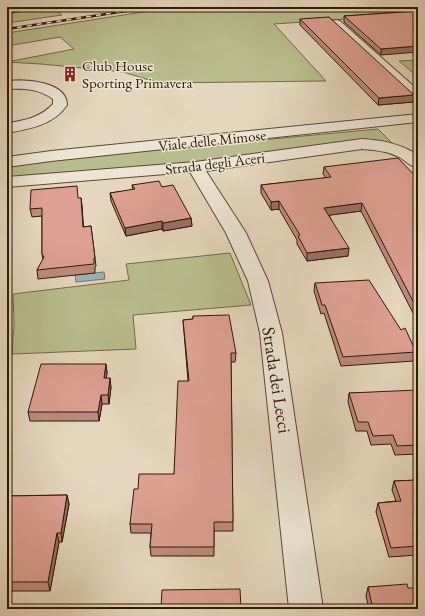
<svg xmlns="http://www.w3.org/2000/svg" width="425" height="616" font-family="'EB Garamond',serif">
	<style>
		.green { fill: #b9bd8e; stroke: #746b4a }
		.water { fill: #98b8b9; stroke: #6e7872 }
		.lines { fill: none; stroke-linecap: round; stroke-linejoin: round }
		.minor-casing { stroke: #5d4834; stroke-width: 2 }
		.minor { fill: #ede5d4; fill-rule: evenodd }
		.rail-casing { stroke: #301907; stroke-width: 2.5 }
		.rail { stroke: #ede5d4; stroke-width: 1.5; stroke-dasharray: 5; stroke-linecap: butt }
		.wall { fill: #be8a7e; stroke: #301907 }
		.shaded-wall { fill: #9b7066; stroke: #301907 }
		.building { fill: #dda092; stroke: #301907 }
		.labels { text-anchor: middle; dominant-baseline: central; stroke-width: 3; stroke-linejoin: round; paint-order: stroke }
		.far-poi-label { font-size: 15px; fill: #301907; stroke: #ede5d4; text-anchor: start }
		.far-street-label { font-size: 15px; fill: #301907; stroke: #ede5d4 }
		.street-label { font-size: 18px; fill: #301907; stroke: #ede5d4 }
	</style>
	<rect width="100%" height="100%" fill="#e4d7bd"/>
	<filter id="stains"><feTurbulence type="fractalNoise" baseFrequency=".005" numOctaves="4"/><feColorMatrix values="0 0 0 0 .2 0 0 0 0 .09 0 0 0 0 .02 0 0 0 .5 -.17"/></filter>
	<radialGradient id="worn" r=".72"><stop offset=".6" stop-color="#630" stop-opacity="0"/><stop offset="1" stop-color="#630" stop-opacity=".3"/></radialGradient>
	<!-- green -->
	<g class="green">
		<polygon points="50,7 62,15 7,23 7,14"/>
		<polygon points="175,7 418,7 418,14 274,24 326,81 159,83 123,72 41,64 7,62 74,49 60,37 7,46 7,33"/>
		<polygon points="418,60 418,77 399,61"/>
		<polygon points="378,129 393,144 375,140 360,140 191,163 7,178 7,166 27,162"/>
		<polygon points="230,253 251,305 133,315 136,349 12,354 14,323 13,294 129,280 126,264"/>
	</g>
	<!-- water -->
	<polygon class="water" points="104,272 105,279 76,282 75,275"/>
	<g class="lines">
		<!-- minor casing -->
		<g class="minor-casing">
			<g id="minor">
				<polygon points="336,20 340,21 418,90 418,101 413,100 332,25 330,23 332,21"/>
				<path d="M7,81C25,79 67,81 67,105C54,125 29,129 7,133V123C24,121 41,117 53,104V99C39,89 24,88 7,89Z"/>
				<polygon points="418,114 418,122 51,161 7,167 7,157 51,151"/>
				<path d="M362,139C382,140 401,144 418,155V168C410,166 406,161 399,157C387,151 375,150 362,149L206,171L246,233L268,281L282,333L323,609H289L260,333L248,281L226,233L190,172L7,187V177L195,162Z"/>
			</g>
		</g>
		<!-- minor -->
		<use href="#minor" class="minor"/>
		<!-- rail casing -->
		<g class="rail-casing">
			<polyline id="rail" points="7,29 153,7"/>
		</g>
		<!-- rail -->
		<use href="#rail" class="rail"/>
	</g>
	<!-- wall -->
	<g class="wall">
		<polygon points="418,11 381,55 344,22 344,16"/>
		<polygon points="300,19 414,95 413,102 378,105 300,25"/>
		<polygon points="418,80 418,88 417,87"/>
		<polygon points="324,167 418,179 418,313 413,313 361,211 329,215 348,256 307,261 297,244 297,240 279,209 271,210 261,193 261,185 326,178 323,174"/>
		<polygon points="132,185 162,187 191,218 192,226 163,231 162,229 126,236 111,201 110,193 133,190"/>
		<polygon points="81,198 83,227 91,226 96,266 95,267 95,273 38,279 37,270 43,260 42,254 42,216 32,217 30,209"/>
		<polygon points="315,283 401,330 416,352 414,361 341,366 324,313 321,314 314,291"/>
		<polygon points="193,316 236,353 235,362 231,362 233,531 214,531 214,556 151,556 150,547 151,533 131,533 130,524 138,489 174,474 188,381 183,320 193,319"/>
		<polygon points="106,364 107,373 106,378 111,387 109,404 102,404 99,421 30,421 28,412"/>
		<polygon points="349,393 418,393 418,454 395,455 391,444 371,445 367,431 356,431 348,402"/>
		<polygon points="418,480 418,555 389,557 376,512 378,503 396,501 392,490 394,481"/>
		<polygon points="67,495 69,504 62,542 59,542 50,591 7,591 7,496"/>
		<polygon points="368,587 408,588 418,609 369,609 366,596"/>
	</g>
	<!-- shaded-wall -->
	<g class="shaded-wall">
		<polygon points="7,7 46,7 7,13"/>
		<polygon points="418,46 418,52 381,55 381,49"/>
		<polygon points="414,95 413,102 378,105 379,98"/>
		<polygon points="81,198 82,205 84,235 83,227"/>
		<polygon points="279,201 279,209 271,210 271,202"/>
		<polygon points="362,203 361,211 324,216 324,208"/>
		<polygon points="191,218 192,226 163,231 163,223"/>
		<polygon points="162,221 162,229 126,236 125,228"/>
		<polygon points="349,248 348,256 307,261 307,253"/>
		<polygon points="106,364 107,373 105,387 104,378"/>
		<polygon points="110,378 111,387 109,404 108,395"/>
		<polygon points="101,395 102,404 99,421 98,412"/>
		<polygon points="67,495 69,504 62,542 61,533"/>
		<polygon points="57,533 59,542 50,591 48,582"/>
	</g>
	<!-- building -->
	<g class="building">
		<polygon points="418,11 418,46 381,49 344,16"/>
		<polygon points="329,17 414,95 379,98 300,19"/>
		<polygon points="398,158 418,179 418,304 415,305 362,203 324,208 349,248 307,253 298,236 300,235 279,201 271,202 261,185 331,177 324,167"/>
		<polygon points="159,181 162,187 173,185 191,218 163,223 162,221 125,228 110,193 135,189 132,185"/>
		<polygon points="77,186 78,198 81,198 83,227 91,226 95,258 94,258 94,264 37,270 44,257 42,254 42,208 30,209 31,190"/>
		<polygon points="369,280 401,330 405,328 416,352 343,357 325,305 322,305 315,283"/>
		<polygon points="229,315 236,353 231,353 233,522 214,522 214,547 150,547 152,524 130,524 134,489 138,489 139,474 174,474 178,381 189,381 183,320 193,319 193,316"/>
		<polygon points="41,364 106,364 104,378 110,378 108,395 101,395 98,412 28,412"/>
		<polygon points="417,390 418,393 418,445 397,446 393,435 373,436 368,422 358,422 349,393"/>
		<polygon points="418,480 418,546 391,548 378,503 401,501 394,481"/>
		<polygon points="67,495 61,533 57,533 48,582 7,582 7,496"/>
		<polygon points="407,584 408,588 418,588 418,609 373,609 368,587"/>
		<polygon points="240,589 241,609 161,609 162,590"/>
	</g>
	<!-- icons -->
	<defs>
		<g id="building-bare" transform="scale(1.2)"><path d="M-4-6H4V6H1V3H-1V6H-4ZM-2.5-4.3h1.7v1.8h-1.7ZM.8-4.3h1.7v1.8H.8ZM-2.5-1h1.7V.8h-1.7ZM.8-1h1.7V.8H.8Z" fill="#8f2418" stroke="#ede5d4" stroke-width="2.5" paint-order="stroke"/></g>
	</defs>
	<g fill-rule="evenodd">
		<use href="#building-bare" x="70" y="74"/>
	</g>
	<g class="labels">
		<!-- far-poi labels -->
		<g class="far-poi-label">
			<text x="82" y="65">Club House<tspan x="82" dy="17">Sporting Primavera</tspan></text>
		</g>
		<!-- far-street labels -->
		<g class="far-street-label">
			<text transform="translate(212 140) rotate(-6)">Viale delle Mimose</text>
			<text transform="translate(215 163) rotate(-7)">Strada degli Aceri</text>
		</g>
		<!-- street labels -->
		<g class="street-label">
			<text transform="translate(277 380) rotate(81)">Strada dei Lecci</text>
		</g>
	</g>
	<!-- margin -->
	<rect width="425" height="616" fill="none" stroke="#e4d7bd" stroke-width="24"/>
	<rect x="8" y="8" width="409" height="600" fill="none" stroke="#301907" stroke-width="2"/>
	<rect x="12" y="12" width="401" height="592" fill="none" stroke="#301907"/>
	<rect width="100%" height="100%" filter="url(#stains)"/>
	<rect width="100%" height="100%" fill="url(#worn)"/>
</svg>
